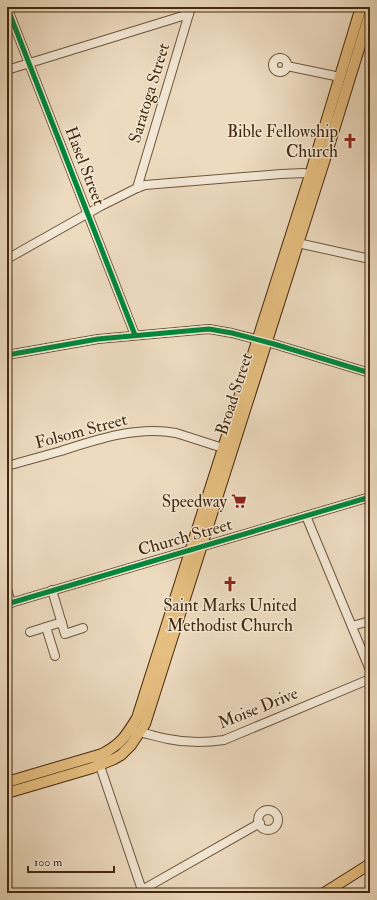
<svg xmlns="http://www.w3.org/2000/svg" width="377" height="900" font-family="'IM FELL Double Pica',serif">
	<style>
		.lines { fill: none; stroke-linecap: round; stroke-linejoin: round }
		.minor-casing { stroke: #6e563a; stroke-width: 10 }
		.major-casing { stroke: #44290d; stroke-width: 12 }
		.minor { stroke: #f3e8d6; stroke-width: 8 }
		.major { stroke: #e6be80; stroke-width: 10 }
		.cycleway-casing { stroke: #f3e8d6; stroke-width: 8 }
		.cycleway { stroke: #00873e; stroke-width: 5 }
		.labels { text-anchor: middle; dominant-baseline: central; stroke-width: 3; stroke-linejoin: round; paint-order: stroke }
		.street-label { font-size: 17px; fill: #44290d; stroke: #f3e8d6 }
		.poi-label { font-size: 17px; fill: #44290d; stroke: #f3e8d6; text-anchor: end }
	</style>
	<rect width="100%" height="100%" fill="#eddbc0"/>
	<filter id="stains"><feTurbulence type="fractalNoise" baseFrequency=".005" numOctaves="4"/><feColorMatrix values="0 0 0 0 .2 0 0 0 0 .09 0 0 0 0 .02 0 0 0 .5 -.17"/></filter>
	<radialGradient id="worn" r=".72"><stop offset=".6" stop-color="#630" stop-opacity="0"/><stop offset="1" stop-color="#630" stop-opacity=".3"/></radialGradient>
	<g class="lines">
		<!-- minor casing -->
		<g class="minor-casing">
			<g id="minor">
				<polyline points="7,7 135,335"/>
				<circle cx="280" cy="65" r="7"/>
				<polyline points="287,66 340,77"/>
				<polyline points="7,70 189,14"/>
				<polyline points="137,188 191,7"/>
				<polyline points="293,242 370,259"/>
				<polyline points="7,259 101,206 137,188 145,185 281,174 304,173 314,176"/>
				<polyline points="7,355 98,339 209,329 232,333 274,344 370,373"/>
				<path d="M7,466C25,461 43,456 61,451C98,439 137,426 176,433L229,450"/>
				<polyline points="306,516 370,670"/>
				<polyline points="7,589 11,603"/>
				<polyline points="52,590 65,634 83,628"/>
				<polyline points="7,604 370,497"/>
				<polyline points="352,626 370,621"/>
				<polyline points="46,627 55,656"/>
				<polyline points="30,632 62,622"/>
				<path d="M134,731C146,733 157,737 168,739C187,743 205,743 224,740L370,679"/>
				<polyline points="98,760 143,893"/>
				<circle cx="268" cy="820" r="10"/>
				<polyline points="142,890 260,823"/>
			</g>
		</g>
		<!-- major casing -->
		<g class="major-casing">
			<g id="major">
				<path d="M7,782L102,754C121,744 126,736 137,718L310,175L361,7"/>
				<polyline points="7,793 92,768 114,759 121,755 131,745 145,724 325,159 370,13"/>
				<polyline points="324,893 370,864"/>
			</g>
		</g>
		<!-- minor -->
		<use href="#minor" class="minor"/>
		<!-- major -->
		<use href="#major" class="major"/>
		<!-- cycleway casing -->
		<g class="cycleway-casing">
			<g id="cycleway">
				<polyline points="7,7 135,335"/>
				<polyline points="7,355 98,339 209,329 232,333 274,344 370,373"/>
				<polyline points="7,604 370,497"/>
			</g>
		</g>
		<!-- cycleway -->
		<use href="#cycleway" class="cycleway"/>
	</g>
	<!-- icons -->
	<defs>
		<g id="church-bare" transform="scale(1.2)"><path d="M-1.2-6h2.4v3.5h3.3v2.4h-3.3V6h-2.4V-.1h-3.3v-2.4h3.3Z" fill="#8f2418" stroke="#f3e8d6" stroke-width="2.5" paint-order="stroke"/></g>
		<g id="supermarket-bare" transform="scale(1.2)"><path d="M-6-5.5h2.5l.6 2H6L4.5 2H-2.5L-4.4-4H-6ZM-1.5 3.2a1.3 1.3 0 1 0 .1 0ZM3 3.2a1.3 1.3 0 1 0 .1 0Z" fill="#8f2418" stroke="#f3e8d6" stroke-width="2.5" paint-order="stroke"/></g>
	</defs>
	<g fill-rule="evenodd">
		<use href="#church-bare" x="350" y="141"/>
		<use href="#supermarket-bare" x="239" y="501"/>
		<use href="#church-bare" x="230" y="584"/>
	</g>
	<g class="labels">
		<!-- street labels -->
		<g class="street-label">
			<text transform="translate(149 93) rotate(-73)">Saratoga Street</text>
			<text transform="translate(85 166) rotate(69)">Hasel Street</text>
			<text transform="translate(234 394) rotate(-72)">Broad Street</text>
			<text transform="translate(81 431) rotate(-15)">Folsom Street</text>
			<text transform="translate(185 537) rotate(-16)">Church Street</text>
			<text transform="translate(258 708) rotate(-22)">Moise Drive</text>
		</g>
		<!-- poi labels -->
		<g class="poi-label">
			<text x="338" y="131">Bible Fellowship<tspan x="338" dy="20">Church</tspan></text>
			<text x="227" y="501">Speedway</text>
			<text x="230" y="605" text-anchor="middle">Saint Marks United<tspan x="230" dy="20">Methodist Church</tspan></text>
		</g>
	</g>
	<!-- margin -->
	<rect width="377" height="900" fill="none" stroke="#eddbc0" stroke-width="24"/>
	<rect x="8" y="8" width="361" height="884" fill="none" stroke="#44290d" stroke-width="2"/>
	<rect x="12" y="12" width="353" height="876" fill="none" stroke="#44290d"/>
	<!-- scale -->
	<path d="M28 866v6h86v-6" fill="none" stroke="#44290d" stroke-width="2"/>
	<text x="34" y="866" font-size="12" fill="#44290d" stroke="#f3e8d6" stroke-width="3" paint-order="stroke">100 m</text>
	<rect width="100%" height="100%" filter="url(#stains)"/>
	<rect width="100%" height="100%" fill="url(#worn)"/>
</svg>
